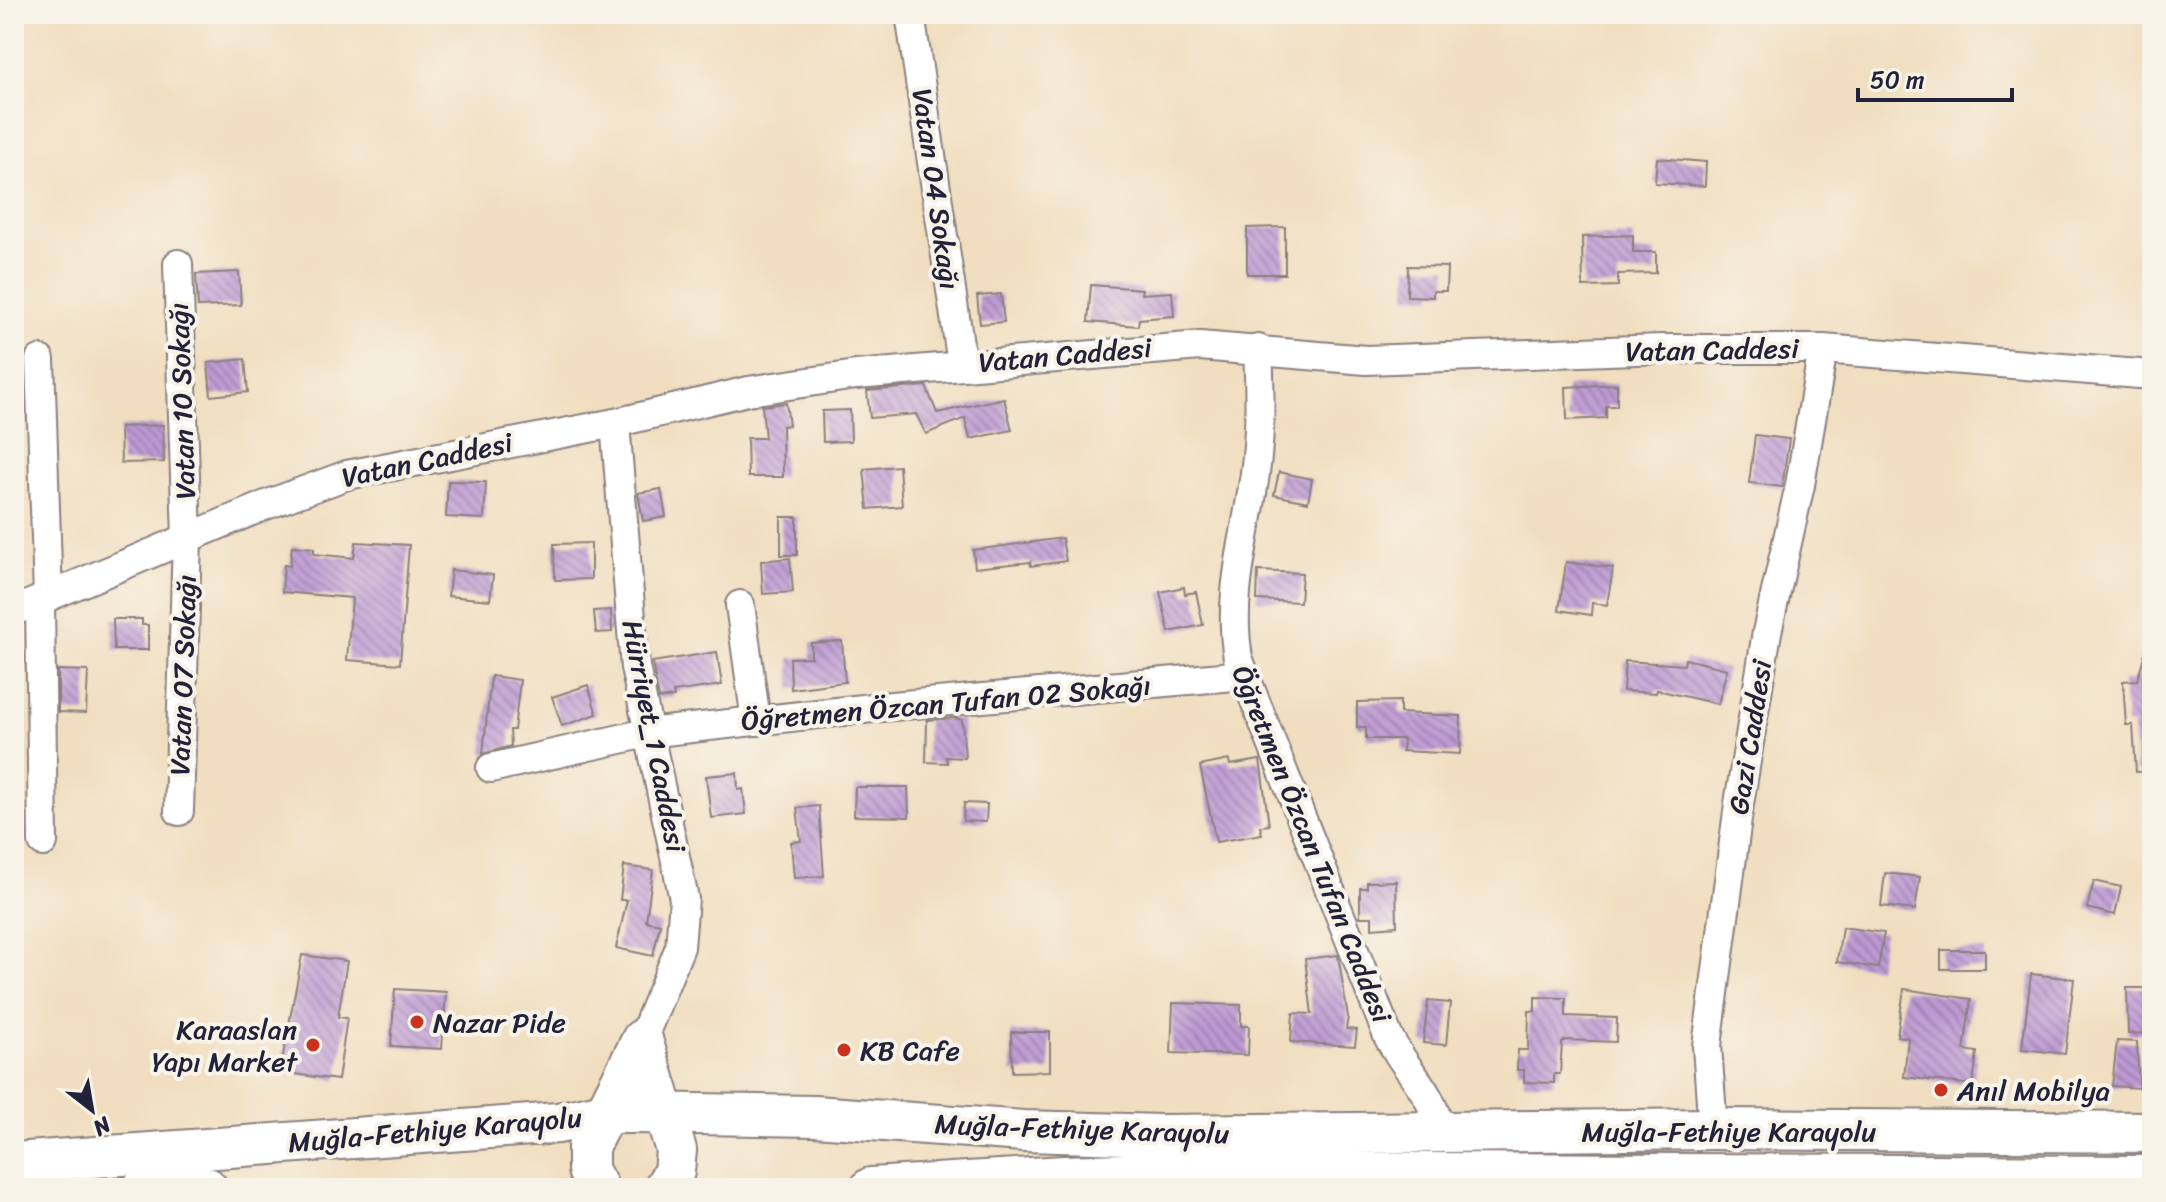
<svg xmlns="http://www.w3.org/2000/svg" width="2166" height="1202" font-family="Sriracha,sans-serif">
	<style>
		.building { fill: url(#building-back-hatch) }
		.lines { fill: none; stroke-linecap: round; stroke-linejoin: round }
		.minor-casing { stroke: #8a807e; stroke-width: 32 }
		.highway-casing { stroke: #8a807e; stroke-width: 44 }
		.minor { stroke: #fff; stroke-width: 28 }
		.highway { stroke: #fff; stroke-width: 40 }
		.poi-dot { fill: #c8321e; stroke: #f7f3e8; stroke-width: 3 }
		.labels { text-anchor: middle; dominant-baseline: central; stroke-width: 8; stroke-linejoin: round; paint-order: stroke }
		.street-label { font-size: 28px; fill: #22223b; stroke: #f7f3e8 }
		.poi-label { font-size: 28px; fill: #22223b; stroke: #f7f3e8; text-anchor: start }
	</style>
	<defs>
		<pattern id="building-back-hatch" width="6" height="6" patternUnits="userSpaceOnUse" patternTransform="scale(2)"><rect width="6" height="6" fill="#bd99d3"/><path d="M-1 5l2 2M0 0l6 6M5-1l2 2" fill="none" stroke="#997cac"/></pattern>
	</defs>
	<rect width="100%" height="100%" fill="#f7f3e8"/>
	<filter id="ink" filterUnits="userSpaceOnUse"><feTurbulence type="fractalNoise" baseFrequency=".0125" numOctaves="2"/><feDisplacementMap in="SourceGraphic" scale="16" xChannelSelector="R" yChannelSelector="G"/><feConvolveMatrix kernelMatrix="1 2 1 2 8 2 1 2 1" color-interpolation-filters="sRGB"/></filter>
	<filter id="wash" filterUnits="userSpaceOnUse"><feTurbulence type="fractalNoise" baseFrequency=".006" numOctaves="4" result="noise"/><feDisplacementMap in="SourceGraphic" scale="32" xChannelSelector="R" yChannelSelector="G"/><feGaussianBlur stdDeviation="1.8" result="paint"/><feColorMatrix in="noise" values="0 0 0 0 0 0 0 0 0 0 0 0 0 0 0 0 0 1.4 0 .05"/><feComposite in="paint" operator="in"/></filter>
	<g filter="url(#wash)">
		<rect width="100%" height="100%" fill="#f1dec0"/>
		<g id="blocks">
			<!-- building -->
			<g class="building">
				<polygon points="1657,158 1706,162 1705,186 1655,183"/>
				<polygon points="1285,227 1285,274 1247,274 1247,228"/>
				<polygon points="1633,235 1633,252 1656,252 1656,273 1618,274 1618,286 1583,287 1582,237"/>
				<polygon points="1408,266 1447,267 1446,291 1433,291 1433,297 1407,296"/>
				<polygon points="239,272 241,305 198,307 196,274"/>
				<polygon points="1091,285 1142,289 1141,294 1172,292 1174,316 1139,319 1138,326 1088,322"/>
				<polygon points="1001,294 1004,322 980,324 977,296"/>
				<polygon points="245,359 248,392 211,396 208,363"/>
				<polygon points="1617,384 1617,406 1606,406 1606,418 1567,420 1566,387"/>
				<polygon points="926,386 937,413 1004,398 1012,430 970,439 965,418 926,434 916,414 870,418 867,391"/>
				<polygon points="786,403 789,425 782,426 783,477 748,477 747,438 765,438 762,406"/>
				<polygon points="850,410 851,441 823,442 822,411"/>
				<polygon points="163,425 164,462 121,463 120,427"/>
				<polygon points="1755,435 1789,439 1782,487 1749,483"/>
				<polygon points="899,466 902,506 868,509 864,469"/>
				<polygon points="1279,472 1312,479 1308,502 1274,495"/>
				<polygon points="448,481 486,482 484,519 446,517"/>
				<polygon points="661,489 666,517 643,521 638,493"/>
				<rect x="781" y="517" width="16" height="38"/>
				<polygon points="1062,538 1066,561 1031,566 1030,562 975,568 973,550"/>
				<polygon points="356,542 409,545 400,664 347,660 352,598 282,592 284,565 290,566 292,546 314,548 314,554 354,558"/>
				<polygon points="591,543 591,579 555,580 554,544"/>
				<polygon points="790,558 793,592 763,594 761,561"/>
				<polygon points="1566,562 1613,568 1607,605 1592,603 1591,615 1559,610"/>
				<polygon points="451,570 493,575 490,600 448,596"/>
				<polygon points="1258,571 1302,573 1300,602 1257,600"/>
				<polygon points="1184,587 1185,594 1196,592 1203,625 1169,632 1160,592"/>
				<polygon points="611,610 612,632 596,633 594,611"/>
				<polygon points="113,619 142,619 142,625 148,625 148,650 114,650"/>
				<polygon points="842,641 845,682 791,689 790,658 811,657 811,643"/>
				<polygon points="2148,643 2152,644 2152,771 2136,772 2133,725 2126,725 2123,681 2137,680"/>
				<polygon points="717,652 722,685 673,692 674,697 659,699 652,662"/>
				<polygon points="1685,659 1727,669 1718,704 1657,690 1656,693 1623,691 1625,661 1684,665"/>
				<polygon points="58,670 88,671 86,713 58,712"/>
				<polygon points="491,676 520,680 514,730 510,730 511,746 483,754"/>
				<polygon points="588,685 597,714 562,726 552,697"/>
				<polygon points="1400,701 1400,713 1461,716 1460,754 1402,751 1403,739 1366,739 1366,727 1357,727 1357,702"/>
				<polygon points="956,718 962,720 965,758 946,757 947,763 926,762 927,720"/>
				<polygon points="1229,760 1230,765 1260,760 1269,825 1260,826 1262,834 1216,842 1200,766"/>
				<polygon points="737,773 738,790 743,789 746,814 711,818 706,776"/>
				<polygon points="855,787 908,787 909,817 854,816"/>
				<polygon points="964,803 987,804 986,822 963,821"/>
				<polygon points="819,806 824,876 794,878 791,842 801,841 797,808"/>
				<polygon points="624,866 653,870 646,921 660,924 653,956 616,948 627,900 620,900"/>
				<polygon points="1885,873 1920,877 1915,910 1881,906"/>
				<polygon points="1396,881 1397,926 1372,928 1372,917 1360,917 1360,888 1367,888 1367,882"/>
				<polygon points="2094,881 2121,887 2115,915 2087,908"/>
				<polygon points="1842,927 1884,933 1878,968 1837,962"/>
				<rect x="1941" y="950" width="44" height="19"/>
				<polygon points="302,955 347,961 338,1017 347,1018 338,1080 280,1072"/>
				<polygon points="1338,955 1348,1017 1346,1029 1357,1030 1355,1046 1291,1042 1293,1013 1312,1014 1305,959"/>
				<polygon points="2031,974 2074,979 2065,1054 2022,1049"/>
				<polygon points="2127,988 2152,988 2152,1033 2128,1034"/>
				<polygon points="395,989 446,992 442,1049 391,1046"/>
				<polygon points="1904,989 1971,999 1964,1050 1977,1052 1973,1085 1904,1077 1908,1038 1897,1036"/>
				<polygon points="1535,997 1566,998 1566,1016 1617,1018 1616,1042 1565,1040 1562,1043 1560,1074 1554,1074 1554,1083 1524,1082 1524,1070 1517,1070 1518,1050 1528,1050 1529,1011 1535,1011"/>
				<polygon points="1428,1001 1450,1003 1446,1045 1423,1043"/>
				<polygon points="1173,1003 1241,1005 1241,1026 1249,1026 1248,1055 1171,1053"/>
				<polygon points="1011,1032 1050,1032 1050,1071 1012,1072"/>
				<polygon points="2117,1041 2137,1042 2139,1088 2112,1086"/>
			</g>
		</g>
	</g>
	<g filter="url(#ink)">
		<use href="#blocks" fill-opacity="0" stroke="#8a807e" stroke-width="2"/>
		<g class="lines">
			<!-- minor casing -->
			<g class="minor-casing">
				<g id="minor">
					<polyline points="910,14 962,364"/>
					<polyline points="178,264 187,538 179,811"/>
					<path d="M1258,349C1260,391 1261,431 1255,473C1247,536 1227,593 1238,658L1388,1036C1408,1075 1431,1087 1441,1134"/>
					<polyline points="40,360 48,597"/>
					<polyline points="615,423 635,667 684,899 680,947 642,1040"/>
					<polyline points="40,600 43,842"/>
					<polyline points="740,605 756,721"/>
					<polyline points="14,611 266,505 347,475 615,423 748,391 856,375 1200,346 1366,360 1662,349 1823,349 2152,375"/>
					<polyline points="491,768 647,733 881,707 1245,675"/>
					<polyline points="1713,1129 1707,1046 1739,804 1767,632 1800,485 1823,349"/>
				</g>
			</g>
			<!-- highway casing -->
			<g class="highway-casing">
				<g id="highway">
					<polyline points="642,1040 676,1150 674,1172 664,1188"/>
					<polyline points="14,1163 558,1123 604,1113 634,1113 815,1116 1024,1131 1161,1135 1713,1129 2152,1132"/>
					<polyline points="143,1188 207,1188"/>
					<polyline points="598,1188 588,1170 588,1147 642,1040"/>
					<polyline points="871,1188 1064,1176 1185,1172 2152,1176"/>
				</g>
			</g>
			<!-- minor -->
			<use href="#minor" class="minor"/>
			<!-- highway -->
			<use href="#highway" class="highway"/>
		</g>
	</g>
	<!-- markers -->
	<g class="poi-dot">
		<circle cx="417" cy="1022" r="8"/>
		<circle cx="313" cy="1045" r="8"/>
		<circle cx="844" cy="1050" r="8"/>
		<circle cx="1941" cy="1090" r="8"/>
	</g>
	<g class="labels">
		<!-- street labels -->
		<g class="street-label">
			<text transform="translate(936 189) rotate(82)">Vatan 04 Sokağı</text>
			<text transform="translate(1712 350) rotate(-1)">Vatan Caddesi</text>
			<text transform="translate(1065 355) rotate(-5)">Vatan Caddesi</text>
			<text transform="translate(182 401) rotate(-92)">Vatan 10 Sokağı</text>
			<text transform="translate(427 460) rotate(-12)">Vatan Caddesi</text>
			<text transform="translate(183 675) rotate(-88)">Vatan 07 Sokağı</text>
			<text transform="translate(946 703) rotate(-5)">Öğretmen Özcan Tufan 02 Sokağı</text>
			<text transform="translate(654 736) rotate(79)">Hürriyet_1 Caddesi</text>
			<text transform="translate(1750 737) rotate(-81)">Gazi Caddesi</text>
			<text transform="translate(1312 844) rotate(68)">Öğretmen Özcan Tufan Caddesi</text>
			<text transform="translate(1082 1129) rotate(2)">Muğla-Fethiye Karayolu</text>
			<text transform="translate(435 1130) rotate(-5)">Muğla-Fethiye Karayolu</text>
			<text x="1729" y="1131">Muğla-Fethiye Karayolu</text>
		</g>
		<!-- poi labels -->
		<g class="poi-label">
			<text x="433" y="1022">Nazar Pide</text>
			<text x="297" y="1029" text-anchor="end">Karaaslan<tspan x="297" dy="32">Yapı Market</tspan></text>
			<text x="860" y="1050">KB Cafe</text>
			<text x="1957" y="1090">Anıl Mobilya</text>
		</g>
	</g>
	<!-- margin -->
	<rect width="2166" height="1202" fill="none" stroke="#f7f3e8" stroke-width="48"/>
	<!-- north arrow -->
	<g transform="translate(92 1110) rotate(149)" stroke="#f7f3e8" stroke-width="6" paint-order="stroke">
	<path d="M0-6L14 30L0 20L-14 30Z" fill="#22223b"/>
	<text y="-12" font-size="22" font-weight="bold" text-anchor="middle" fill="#22223b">N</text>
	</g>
	<!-- scale -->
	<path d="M1858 88v12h154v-12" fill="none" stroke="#22223b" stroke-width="4"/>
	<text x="1870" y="88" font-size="24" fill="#22223b" stroke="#f7f3e8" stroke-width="6" paint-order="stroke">50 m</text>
</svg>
